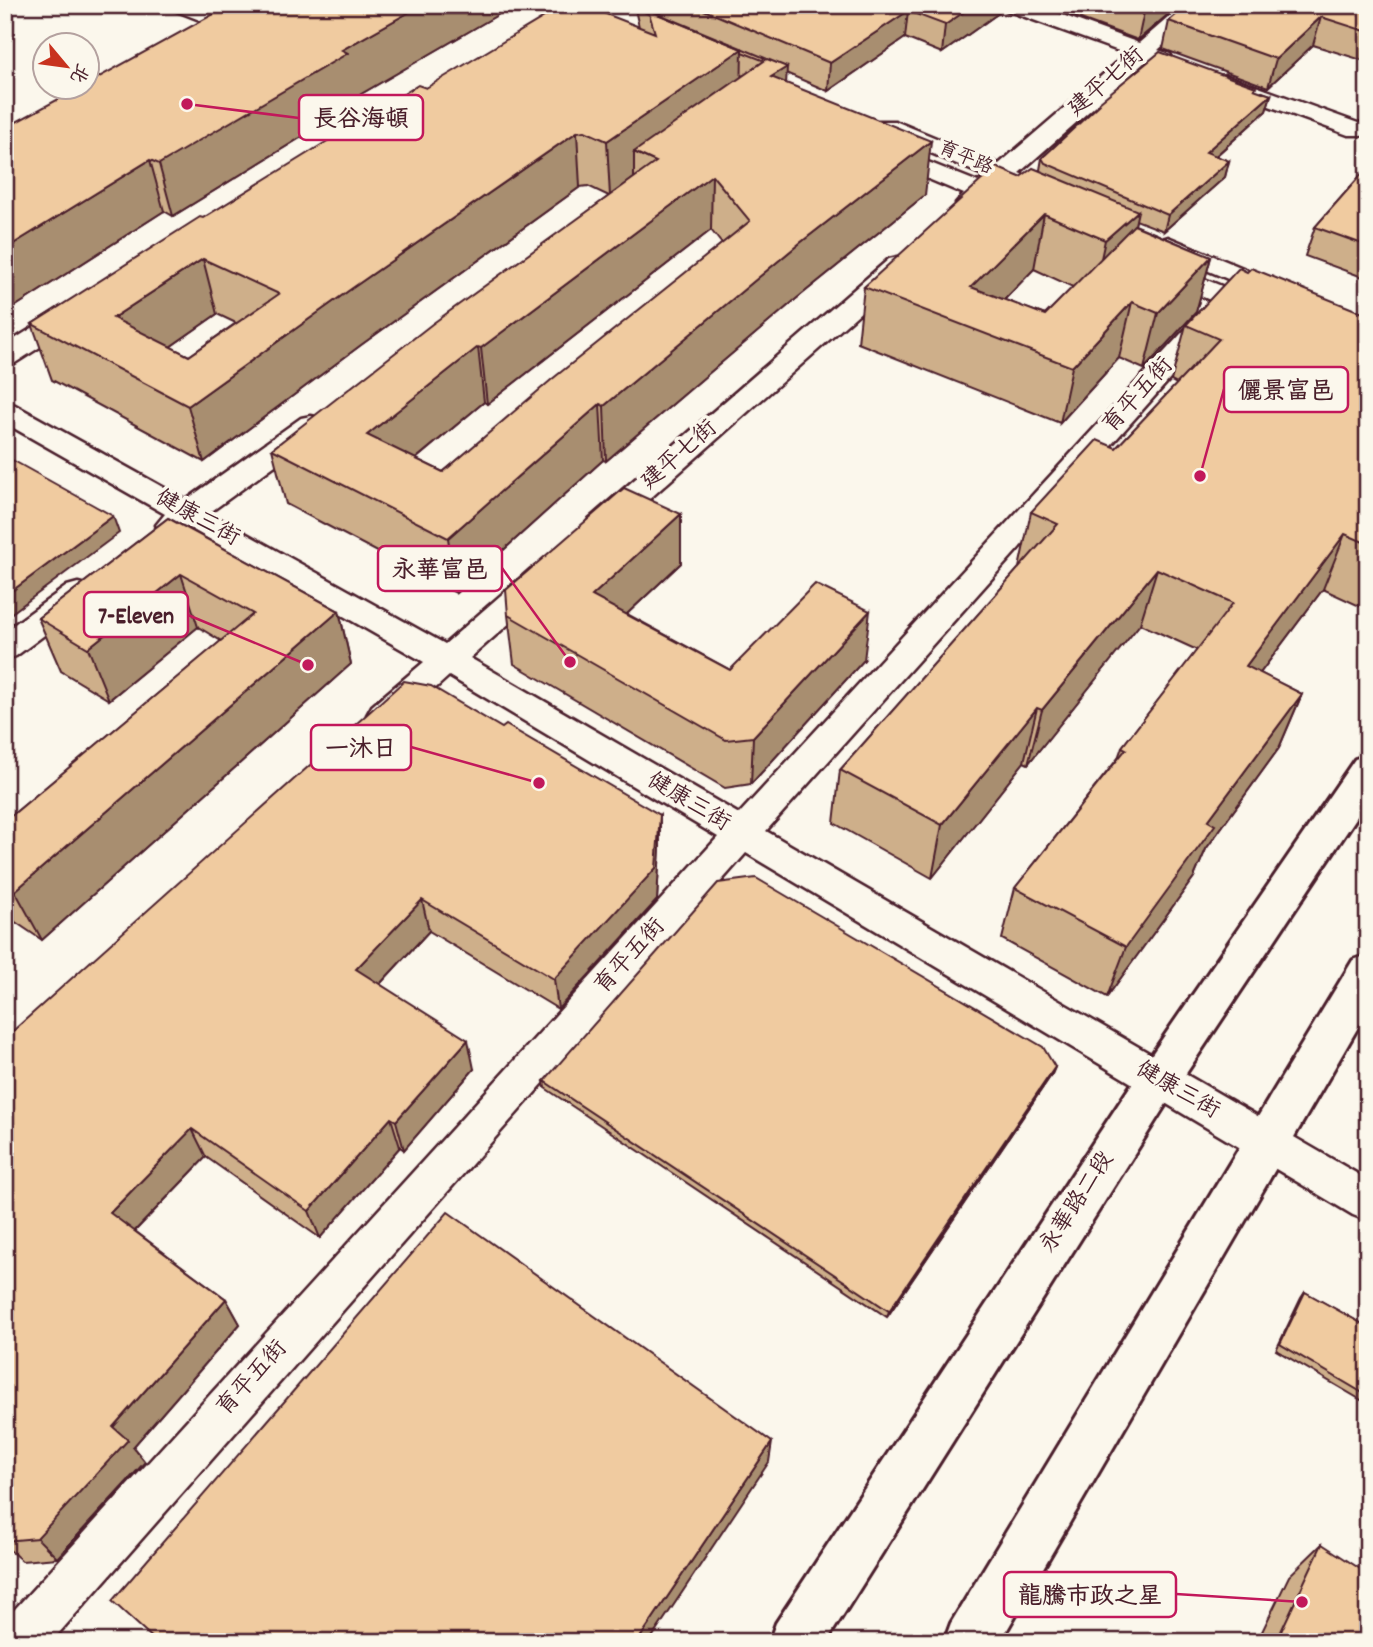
<svg xmlns="http://www.w3.org/2000/svg" width="1373" height="1647" font-family="Dekko,'LXGW WenKai TC',sans-serif">
	<style>
		.lines { fill: none; stroke-linecap: round; stroke-linejoin: round }
		.minor-casing { stroke: #4a1f2b; stroke-width: 5 }
		.tertiary-casing { stroke: #4a1f2b; stroke-width: 6 }
		.minor { fill: #fbf7ec; fill-rule: evenodd }
		.tertiary { fill: #fbf7ec; fill-rule: evenodd }
		.wall { fill: #ceaf8a; stroke: #4a1f2b; stroke-width: 2; fill-rule: evenodd }
		.shaded-wall { fill: #a88e70; stroke: #4a1f2b; stroke-width: 2 }
		.building { fill: #f0cba0; stroke: #4a1f2b; stroke-width: 2; fill-rule: evenodd }
		.labels { text-anchor: middle; dominant-baseline: central; stroke-width: 7; stroke-linejoin: round; paint-order: stroke }
		.far-street-label { font-size: 19px; fill: #4a1f2b; stroke: #fbf7ec }
		.street-label { font-size: 23px; fill: #4a1f2b; stroke: #fbf7ec }
		.leader { fill: none; stroke: #c2185b; stroke-width: 2.5 }
		.callout-dot { fill: #c2185b; stroke: #fbf7ec; stroke-width: 2.5 }
		.callout { fill: #fbf7ec; stroke: #c2185b; stroke-width: 2.5 }
		.callout-label { font-size: 24px; text-anchor: middle; font-weight: bold; fill: #4a1f2b }
	</style>
	<rect width="100%" height="100%" fill="#fbf7ec"/>
	<filter id="ink" filterUnits="userSpaceOnUse"><feTurbulence type="fractalNoise" baseFrequency=".0143" numOctaves="2"/><feDisplacementMap in="SourceGraphic" scale="14" xChannelSelector="R" yChannelSelector="G"/><feConvolveMatrix kernelMatrix="1 2 1 2 8 2 1 2 1" color-interpolation-filters="sRGB"/></filter>
	<g filter="url(#ink)">
		<g class="lines">
			<!-- minor casing -->
			<g class="minor-casing">
				<g id="minor">
					<path d="M171,5C191,5 220,3 233,21C225,39 216,57 193,52L190,47L205,35L210,24L174,10Z"/>
					<polygon points="527,5 557,5 604,25 607,30 604,35 588,35 530,10"/>
					<polygon points="589,5 619,5 689,34 692,39 689,44 673,44 592,10"/>
					<polygon points="1003,5 1035,5 1139,43 1183,5 1207,5 1158,50 1170,54 1173,59 1170,64 1162,66 1146,61 1019,173 1029,177 1032,182 1029,187 1020,189 1005,185 998,191 1008,195 1011,200 1008,205 999,207 984,203 969,211 960,208 956,203 964,194 874,156 871,151 874,146 883,144 978,182 985,176 879,131 875,126 879,121 895,121 999,164 1127,54 1006,10"/>
					<polygon points="1225,75 1358,123 1368,121 1368,135 1348,135 1217,87 1213,82 1217,77"/>
					<polygon points="1168,237 1368,320 1368,338 1159,250 1155,245 1159,240"/>
					<polygon points="898,257 907,259 911,265 907,271 611,533 600,536 589,533 585,526 589,519 889,259"/>
					<polygon points="1160,261 1266,304 1270,310 1266,316 1257,318 1248,316 1151,275 1147,269 1151,263"/>
					<polygon points="78,303 87,305 91,311 87,317 15,363 5,365 5,345 69,305"/>
					<polygon points="1212,308 1221,310 1225,316 1221,322 766,831 1368,1180 1368,1221 1353,1215 746,853 51,1642 5,1642 5,1620 718,837 449,676 396,724 384,727 372,724 367,715 372,706 424,662 188,527 171,535 160,532 156,525 165,514 5,423 5,402 15,405 186,500 301,418 311,416 321,418 325,425 321,432 209,513 445,644 531,569 542,566 553,569 558,577 553,585 470,658 739,814 1203,310"/>
					<polygon points="78,583 89,586 94,594 89,602 16,656 5,660 5,631 67,586"/>
				</g>
			</g>
			<!-- tertiary casing -->
			<g class="tertiary-casing">
				<g id="tertiary">
					<polygon points="1368,755 1368,800 1173,1093 826,1642 769,1642 776,1623 1143,1067 1355,759"/>
					<polygon points="1368,955 1368,1010 1000,1642 944,1642 951,1623 1353,960"/>
				</g>
			</g>
			<!-- minor -->
			<use href="#minor" class="minor"/>
			<!-- tertiary -->
			<use href="#tertiary" class="tertiary"/>
		</g>
		<!-- wall -->
		<g class="wall">
			<path d="M634,5H1004L1003,10L942,53L905,38L828,91L786,73V83L925,195L796,299L606,461L603,460L456,593L286,504L272,449L609,196L588,186L580,187L361,345L204,462L52,380L32,324L203,218L426,88L639,27ZM711,230L722,244L443,472L416,459L484,402L487,404ZM217,314L236,323L189,356L170,347Z"/>
			<polygon points="1043,5 1179,5 1138,40"/>
			<polygon points="1368,5 1368,62 1313,45 1268,87 1163,49 1169,21"/>
			<polygon points="506,10 356,97 357,103 173,216 164,211 5,313 5,125 9,126"/>
			<path d="M1255,90L1271,95L1266,111L1216,156L1229,161L1225,177L1164,231L1136,220L1135,225L1211,257L1196,312L1144,369L1119,358L1060,423L858,343L864,287L1020,177L1040,170L1042,158L1098,106L1099,102ZM1034,269L1073,287L1045,315L1004,300Z"/>
			<polygon points="1368,167 1368,279 1305,256 1315,227"/>
			<polygon points="1368,315 1368,610 1323,589 1260,673 1302,694 1279,748 1206,849 1194,877 1107,997 1002,939 1015,888 1118,758 1122,747 1197,650 1140,624 1028,764 1024,762 932,878 834,823 840,770 1019,568 1031,512 1116,448 1177,384 1171,381 1186,325"/>
			<polygon points="681,514 681,563 627,614 730,670 864,660 751,784 725,788 514,664 508,615"/>
			<polygon points="168,518 339,611 351,664 42,940 5,915 5,821 221,641 198,627 109,700 61,671 38,618"/>
			<polygon points="502,728 660,815 660,847 657,900 558,1009 429,931 380,984 474,1069 404,1150 400,1147 320,1238 206,1157 135,1231 226,1299 240,1324 133,1447 145,1462 57,1558 22,1561 5,1546 5,1038"/>
			<polygon points="1055,1067 1052,1074 887,1317 545,1088 544,1081"/>
			<polygon points="1305,1292 1368,1327 1368,1404 1276,1350 1301,1298"/>
			<polygon points="1322,1544 1368,1642 1257,1642 1289,1576"/>
		</g>
		<!-- shaded-wall -->
		<g class="shaded-wall">
			<polygon points="422,5 506,5 506,10 356,97 357,103 173,216 159,164 342,50"/>
			<polygon points="654,5 660,5 660,18"/>
			<polygon points="974,5 1004,5 1003,10 942,53 945,25"/>
			<polygon points="1153,5 1179,5 1138,40 1144,12"/>
			<polygon points="908,11 905,38 828,91 830,63"/>
			<polygon points="1321,17 1313,45 1268,87 1276,59"/>
			<polygon points="742,49 741,103 656,162 634,152 634,178 610,196 607,141"/>
			<polygon points="787,67 784,121 771,77"/>
			<polygon points="1271,95 1266,111 1202,168 1206,152"/>
			<polygon points="577,132 580,187 361,345 204,462 188,406 351,289"/>
			<polygon points="931,141 925,195 796,299 606,461 604,406 800,243"/>
			<polygon points="150,160 164,211 5,313 5,249"/>
			<polygon points="1229,161 1225,177 1164,231 1168,215"/>
			<polygon points="712,175 711,230 487,404 481,348"/>
			<polygon points="1138,211 1126,266 1093,296 1105,240"/>
			<polygon points="1044,214 1034,269 975,330 971,287"/>
			<polygon points="1211,257 1196,312 1144,369 1158,313"/>
			<polygon points="203,259 217,314 131,374 113,318"/>
			<polygon points="1132,302 1119,358 1060,423 1072,367"/>
			<polygon points="478,347 484,402 377,491 367,435"/>
			<polygon points="600,404 603,460 456,593 448,538"/>
			<polygon points="681,514 681,563 595,644 592,596"/>
			<polygon points="113,516 119,533 5,618 5,596"/>
			<polygon points="1345,534 1323,589 1225,720 1246,666"/>
			<polygon points="1157,569 1140,624 1028,764 1042,710"/>
			<polygon points="181,574 198,627 109,700 88,648"/>
			<polygon points="339,611 351,664 42,940 15,891"/>
			<polygon points="870,611 864,660 751,784 753,737"/>
			<polygon points="1302,694 1279,748 1206,849 1194,877 1107,997 1126,947 1208,821"/>
			<polygon points="1037,708 1024,762 932,878 942,825"/>
			<polygon points="660,815 660,847 657,900 558,1009 554,979"/>
			<polygon points="422,900 429,931 365,1000 356,969"/>
			<polygon points="468,1040 474,1069 404,1150 396,1121"/>
			<polygon points="1055,1067 1052,1074 887,1317 889,1311"/>
			<polygon points="391,1118 400,1147 320,1238 309,1211"/>
			<polygon points="192,1129 206,1157 126,1240 110,1213"/>
			<polygon points="226,1299 240,1324 133,1447 145,1462 57,1558 37,1538 113,1427"/>
			<polygon points="772,1442 769,1462 649,1642 637,1642"/>
		</g>
		<!-- building -->
		<g class="building">
			<polygon points="230,5 422,5 342,50 348,53 159,164 150,160 5,249 5,125 9,126 79,88 88,88 88,83"/>
			<path d="M564,5H583L655,33L648,10L742,49L607,141L585,131L577,132L351,289L188,406L32,324L200,217L203,218L418,85L426,88ZM203,259L279,294L189,356L113,318Z"/>
			<polygon points="640,5 654,5 659,14 765,58 762,60 742,52 742,49 648,10 648,14 642,11"/>
			<polygon points="692,5 974,5 945,25 908,11 830,63"/>
			<polygon points="1125,5 1153,5 1144,12"/>
			<polygon points="1187,5 1368,5 1368,32 1321,17 1276,59 1169,21"/>
			<polygon points="1160,52 1256,87 1254,89 1271,95 1206,152 1229,161 1168,215 1045,163 1042,158 1100,104 1099,102"/>
			<path d="M767,59L787,67L771,77L931,141L800,243L604,406L600,404L448,538L272,449L432,324L656,162L634,152ZM712,175L750,221L551,380L443,472L367,435L478,347L481,348Z"/>
			<polygon points="996,167 1020,177 1033,168 1138,211 1105,240 1044,214 971,287 1045,315 1134,225 1211,257 1158,313 1132,302 1072,367 864,287"/>
			<polygon points="1368,167 1368,246 1315,227"/>
			<polygon points="1239,268 1247,272 1251,268 1368,315 1368,544 1345,534 1246,666 1302,694 1208,821 1215,825 1126,947 1015,888 1126,749 1122,747 1233,603 1157,569 1042,710 1037,708 942,825 840,770 1058,524 1031,512 1097,440 1116,448 1219,339 1186,325"/>
			<polygon points="5,456 113,516 5,596"/>
			<polygon points="624,488 681,514 592,596 730,670 815,584 870,611 753,737 726,740 508,615 506,590"/>
			<polygon points="168,518 339,611 15,891 5,884 5,821 253,614 181,574 88,648 38,618"/>
			<polygon points="404,681 431,686 502,728 506,725 660,815 656,868 554,979 422,900 356,969 468,1040 396,1121 391,1118 309,1211 192,1129 110,1213 226,1299 113,1427 128,1440 37,1538 5,1541 5,1038"/>
			<polygon points="756,878 1043,1047 1055,1067 889,1311 544,1081 718,883"/>
			<polygon points="448,1212 772,1442 637,1642 157,1642 112,1601"/>
			<polygon points="1305,1292 1368,1327 1368,1396 1280,1344"/>
			<polygon points="1322,1544 1368,1574 1368,1642 1276,1642"/>
		</g>
	</g>
	<g class="labels">
		<!-- far-street labels -->
		<g class="far-street-label">
			<text transform="translate(965 159) rotate(23)">育平路</text>
		</g>
		<!-- street labels -->
		<g class="street-label">
			<text transform="translate(1107 83) rotate(-41)">建平七街</text>
			<text transform="translate(1139 396) rotate(-48)">育平五街</text>
			<text transform="translate(680 456) rotate(-41)">建平七街</text>
			<text transform="translate(197 519) rotate(29)">健康三街</text>
			<text transform="translate(688 803) rotate(31)">健康三街</text>
			<text transform="translate(631 957) rotate(-48)">育平五街</text>
			<text transform="translate(1177 1091) rotate(30)">健康三街</text>
			<text transform="translate(1078 1203) rotate(-57)">永華路二段</text>
			<text transform="translate(253 1379) rotate(-48)">育平五街</text>
		</g>
	</g>
	<!-- callouts -->
	<path class="leader" d="M187 104L299 118M1200 476L1224 389M570 662L502 568M308 665L188 615M539 783L411 747M1302 1602L1176 1594"/>
	<g class="callout-dot">
		<circle cx="187" cy="104" r="7"/>
		<circle cx="1200" cy="476" r="7"/>
		<circle cx="570" cy="662" r="7"/>
		<circle cx="308" cy="665" r="7"/>
		<circle cx="539" cy="783" r="7"/>
		<circle cx="1302" cy="1602" r="7"/>
	</g>
	<g class="callout">
		<rect x="299" y="95" width="124" height="45" rx="7"/>
		<rect x="1224" y="367" width="124" height="45" rx="7"/>
		<rect x="378" y="546" width="124" height="45" rx="7"/>
		<rect x="84" y="592" width="104" height="45" rx="7"/>
		<rect x="311" y="725" width="100" height="45" rx="7"/>
		<rect x="1004" y="1572" width="172" height="45" rx="7"/>
	</g>
	<g class="callout-label">
		<text x="361" y="126">長谷海頓</text>
		<text x="1286" y="398">儷景富邑</text>
		<text x="440" y="577">永華富邑</text>
		<text x="136" y="623">7-Eleven</text>
		<text x="361" y="756">一沐日</text>
		<text x="1090" y="1603">龍騰市政之星</text>
	</g>
	<!-- margin -->
	<rect width="1373" height="1647" fill="none" stroke="#fbf7ec" stroke-width="28"/>
	<rect x="14" y="14" width="1345" height="1619" fill="none" stroke="#4a1f2b" stroke-width="2.5" filter="url(#ink)"/>
	<!-- north arrow -->
	<g transform="translate(66 66) rotate(119)"><circle r="33" fill="#fbf7ec" stroke="#b4a19f" stroke-width="2"/>
	<path d="M0-5L12 26L0 18L-12 26Z" fill="#c8321e"/>
	<text y="-10" font-size="19" font-weight="bold" text-anchor="middle" fill="#4a1f2b">北</text>
	</g>
</svg>
